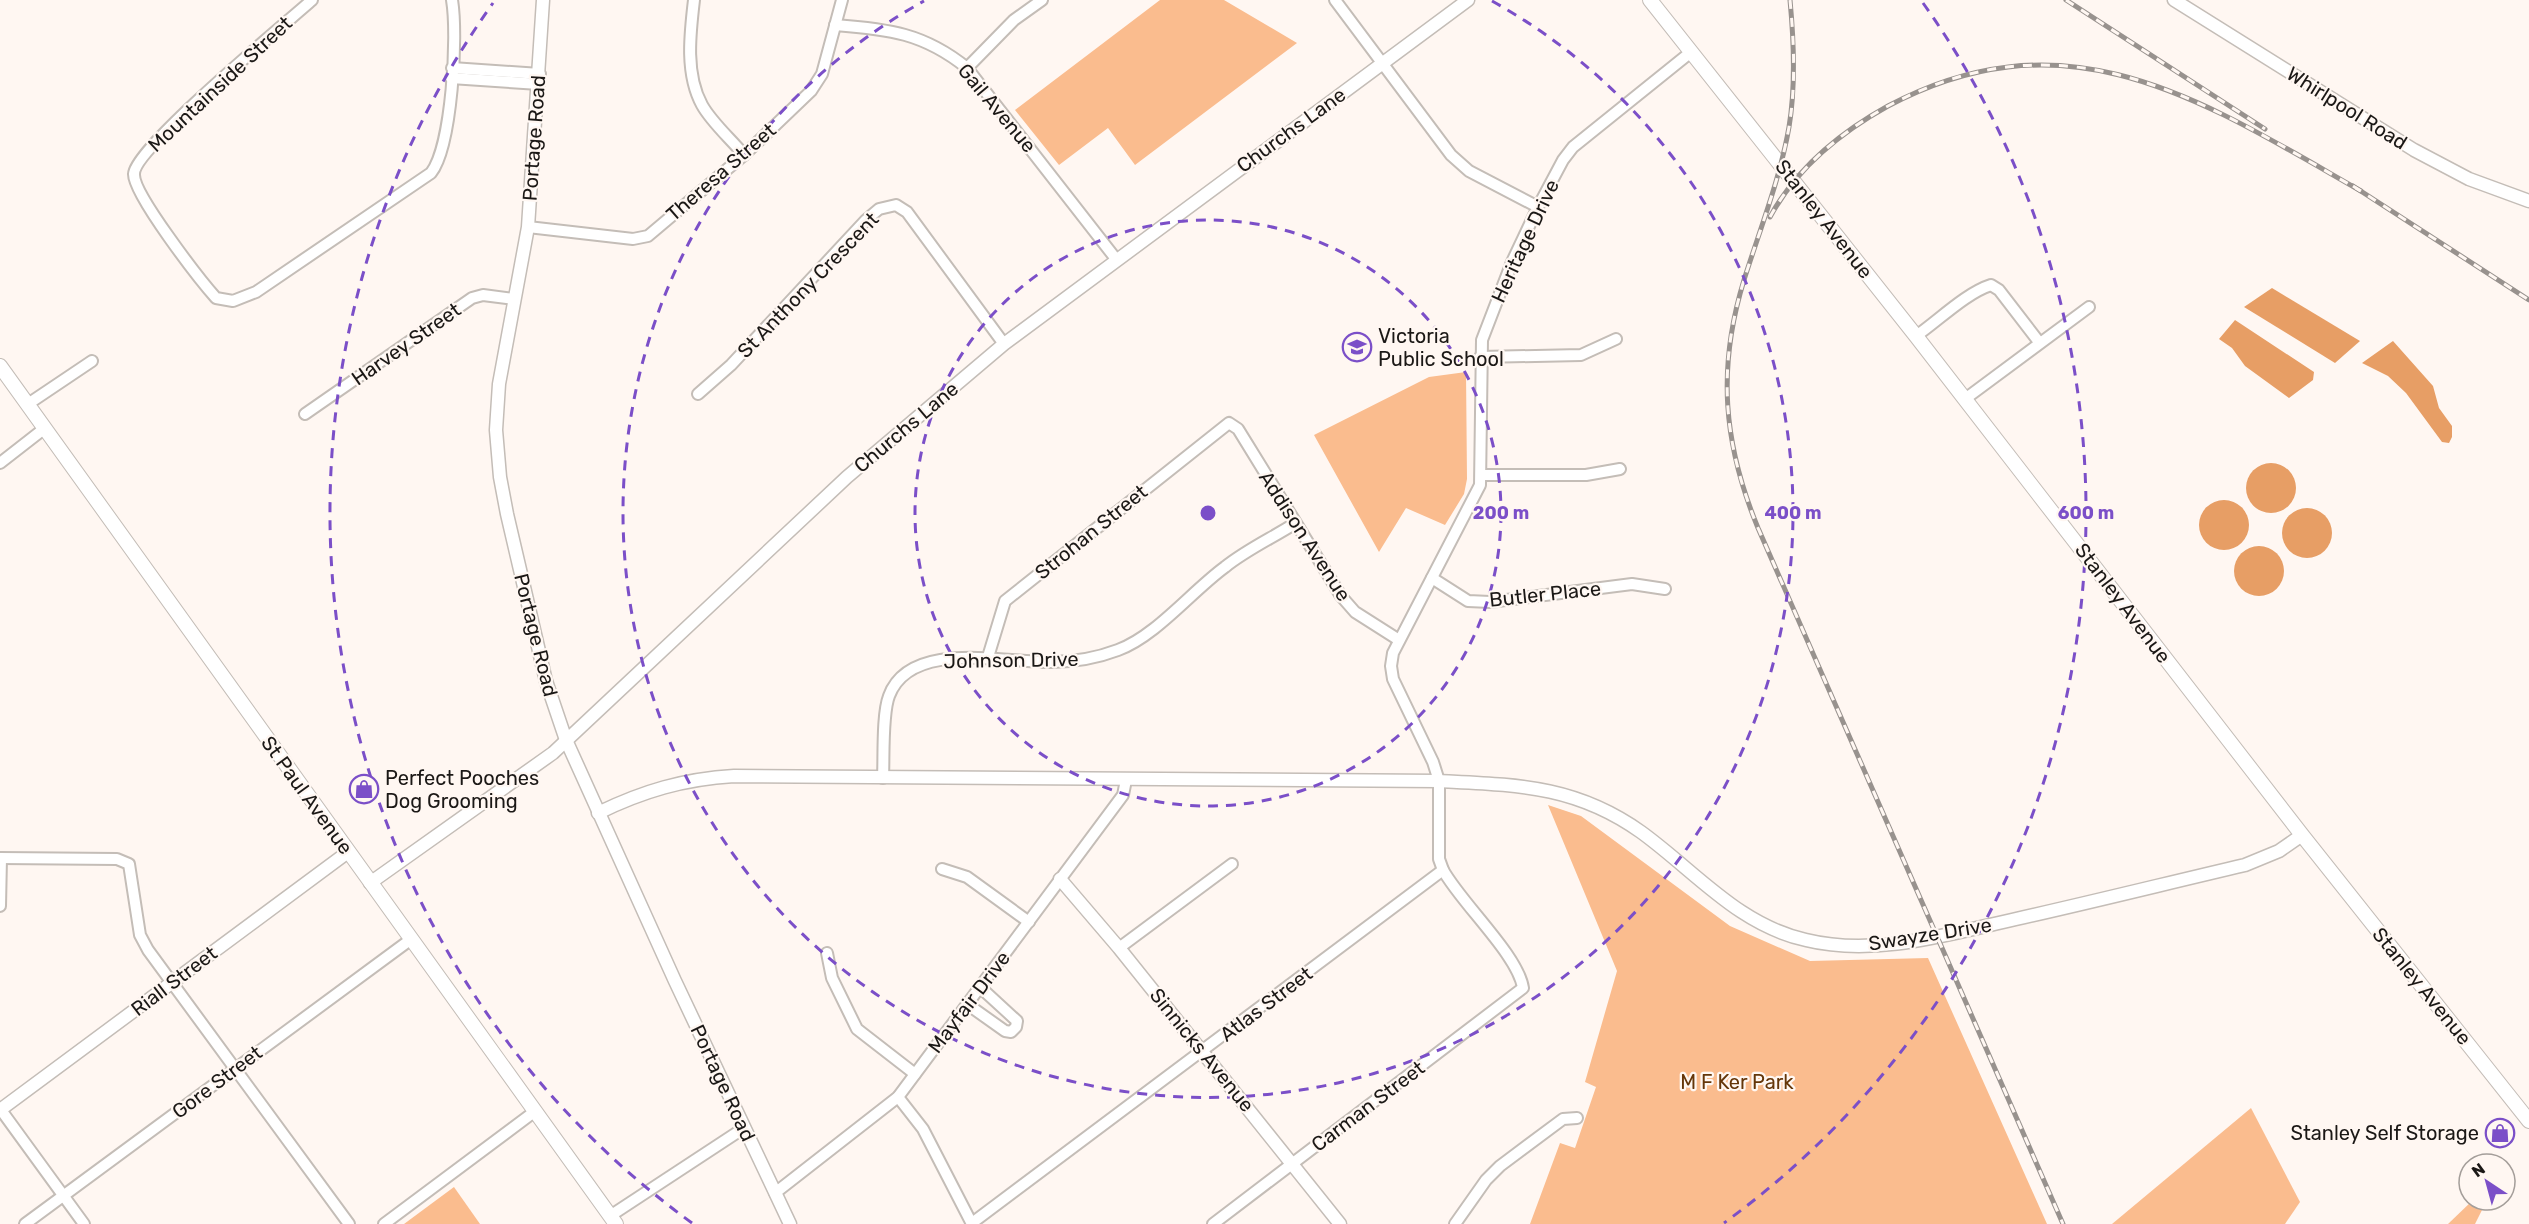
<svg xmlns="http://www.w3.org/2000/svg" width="2529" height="1224" font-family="Rubik,sans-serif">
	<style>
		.green { fill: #fabc8e }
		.water { fill: #e79e65 }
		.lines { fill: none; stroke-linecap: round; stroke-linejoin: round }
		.minor-casing { stroke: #c4bdb7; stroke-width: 14 }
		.tertiary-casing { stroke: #c4bdb7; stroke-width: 15 }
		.secondary-casing { stroke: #c4bdb7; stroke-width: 16 }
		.minor { stroke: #fff; stroke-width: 10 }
		.tertiary { stroke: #fff; stroke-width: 12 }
		.secondary { stroke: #fff; stroke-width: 14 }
		.rail-casing { stroke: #98928e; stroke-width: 5 }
		.rail { stroke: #fff7f2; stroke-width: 3; stroke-dasharray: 9; stroke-linecap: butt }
		.ring { fill: none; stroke: #7b4fc8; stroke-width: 3; stroke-dasharray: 10 8 }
		.labels { text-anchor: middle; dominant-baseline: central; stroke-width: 4.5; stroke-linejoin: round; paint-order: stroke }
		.street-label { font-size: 20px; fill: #1b1816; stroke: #fff7f2 }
		.poi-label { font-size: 20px; fill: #1b1816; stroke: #fff7f2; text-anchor: start }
		.park-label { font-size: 20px; fill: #653609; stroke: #fff7f2 }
		.centre { fill: #7b4fc8; stroke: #fff7f2; stroke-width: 3 }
		.ring-label { font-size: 18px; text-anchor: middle; font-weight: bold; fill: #7b4fc8; stroke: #fff7f2; stroke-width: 4.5; stroke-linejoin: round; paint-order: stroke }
	</style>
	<rect width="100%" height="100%" fill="#fff7f2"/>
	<!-- green -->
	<g class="green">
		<polygon points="1160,0 1224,0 1297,43 1135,165 1108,128 1059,165 1015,110"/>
		<polygon points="1466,372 1467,479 1464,494 1445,525 1406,508 1379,552 1314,435 1429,377"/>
		<polygon points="1548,805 1581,816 1730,926 1810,961 1928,958 2047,1224 1530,1224 1560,1143 1575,1148 1596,1087 1585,1082 1617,971"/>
		<polygon points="2251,1108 2300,1202 2285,1224 2112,1224"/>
		<polygon points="454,1187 480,1224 404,1224"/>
		<polygon points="2473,1200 2487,1200 2475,1224 2448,1224"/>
	</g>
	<!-- water -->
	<g class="water">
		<polygon points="2272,288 2360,341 2335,363 2244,307"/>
		<polygon points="2235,320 2314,372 2313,380 2289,398 2245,366 2232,348 2219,339"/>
		<polygon points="2393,341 2433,386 2439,408 2452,426 2452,437 2449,443 2442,442 2406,393 2388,376 2362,363"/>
		<circle cx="2271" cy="488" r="25"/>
		<circle cx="2224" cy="525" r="25"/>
		<circle cx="2307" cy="533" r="25"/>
		<circle cx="2259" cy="571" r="25"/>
	</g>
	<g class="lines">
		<!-- minor casing -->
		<g class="minor-casing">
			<g id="minor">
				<path d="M312,0C285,24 134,149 134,174C133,194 200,280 216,298L233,301L256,292L431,173C452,146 458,35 452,0"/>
				<path d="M694,0C690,34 685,74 702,105C712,123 731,139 744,155"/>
				<polyline points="1335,0 1451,155 1469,171 1538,207"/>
				<path d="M835,25C888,29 924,33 967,68L1116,259"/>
				<polyline points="452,68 540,74"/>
				<polyline points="967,68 1014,20 1042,0"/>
				<polyline points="451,78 539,84"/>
				<polyline points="528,227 633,239 648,236 744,155 811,91 822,74 842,0"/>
				<path d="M1916,336C1939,320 1966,293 1991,285L1999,290L2039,342"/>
				<polyline points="1480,357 1581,355 1616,339"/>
				<polyline points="698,394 731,365 866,220 879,209 896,205 907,212 1004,344"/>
				<polyline points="1965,399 2089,307"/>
				<polyline points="28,404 92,361"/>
				<polyline points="305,414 472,298 483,295 514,299"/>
				<polyline points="0,463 45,428"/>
				<polyline points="1481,475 1586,475 1620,469"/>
				<polyline points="1432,578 1468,601 1490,602 1632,584 1665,589"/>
				<polyline points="988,657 1005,601 1229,423 1238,429 1341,596 1355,612 1399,640"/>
				<path d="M883,778C884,757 882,714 889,696C910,639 1006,663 1051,662C1073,662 1097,658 1118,650C1156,636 1192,591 1225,567C1246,550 1272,538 1294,524"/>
				<polyline points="0,858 117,859 129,864 140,935 148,950 349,1224"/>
				<polyline points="942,869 967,877 1029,922"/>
				<polyline points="0,906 1,858"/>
				<polyline points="1119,948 1232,864"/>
				<polyline points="827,953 832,978 857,1029 915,1074"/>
				<polyline points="967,1004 1005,1031 1011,1032 1016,1027 1017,1021 981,988"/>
				<polyline points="898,1097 923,1129 972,1224"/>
				<polyline points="1,1110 84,1224"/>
				<polyline points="775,1193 898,1097 1123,795 1126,780"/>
				<polyline points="610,1216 744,1128"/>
				<polyline points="972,1223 1443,870"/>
				<polyline points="25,1224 410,940"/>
				<polyline points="384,1224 534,1112"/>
				<path d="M1213,1224L1523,988C1518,955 1461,903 1443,870L1439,859V781L1433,762L1393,679L1391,666L1393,653L1480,485L1482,340L1512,262L1538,207L1563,160L1573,147L1691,52"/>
				<polyline points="1455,1224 1486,1180 1500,1166 1563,1119 1577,1118"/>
			</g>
		</g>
		<!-- tertiary casing -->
		<g class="tertiary-casing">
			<g id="tertiary">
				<polyline points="543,0 528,227 499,384 496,430 500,477 507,514 546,681 566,740 675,981 790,1224"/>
				<polyline points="2174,0 2414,150 2469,179 2529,201"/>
				<path d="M598,813C643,791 684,779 734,776L1439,781C1516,785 1575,785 1641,832C1695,871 1738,925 1806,940C1875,957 1949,934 2016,919C2092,902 2168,883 2245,865L2279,851L2302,835"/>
				<polyline points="1060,879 1119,948 1340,1224"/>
				<polyline points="370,883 553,753 847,477 1004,344 1468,0"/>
				<polyline points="0,1110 348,852"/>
			</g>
		</g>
		<!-- secondary casing -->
		<g class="secondary-casing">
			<g id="secondary">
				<polyline points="1650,0 1916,336 2302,835 2529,1121"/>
				<polyline points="0,366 616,1224"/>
			</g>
		</g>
		<!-- minor -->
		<use href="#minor" class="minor"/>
		<!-- tertiary -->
		<use href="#tertiary" class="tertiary"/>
		<!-- secondary -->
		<use href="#secondary" class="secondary"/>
		<!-- rail casing -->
		<g class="rail-casing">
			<g id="rail">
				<path d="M1790,0C1794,42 1796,85 1789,127C1780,179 1760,229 1744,280C1717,368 1723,443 1758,528L2063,1224"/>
				<polyline points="2066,0 2265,129"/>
				<polyline points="2353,186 2529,300"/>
				<path d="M1770,217C1796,169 1841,132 1888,106C2069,10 2203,101 2361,191"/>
			</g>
		</g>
		<!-- rail -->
		<use href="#rail" class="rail"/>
	</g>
	<!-- distance rings -->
	<g class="ring">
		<circle cx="1208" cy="513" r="293"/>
		<path d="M1492 1A585 585 0 1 1 924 1"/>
		<path d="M692 1223A878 878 0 0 1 493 3M1923 3A878 878 0 0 1 1724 1223"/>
	</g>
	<!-- icons -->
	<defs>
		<g id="school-ring" transform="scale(1.5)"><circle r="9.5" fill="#fff7f2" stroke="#7b4fc8" stroke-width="1.5"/><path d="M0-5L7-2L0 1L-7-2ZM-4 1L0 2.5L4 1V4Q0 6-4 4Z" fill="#7b4fc8"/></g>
		<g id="shop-ring" transform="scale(1.5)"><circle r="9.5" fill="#fff7f2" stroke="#7b4fc8" stroke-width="1.5"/><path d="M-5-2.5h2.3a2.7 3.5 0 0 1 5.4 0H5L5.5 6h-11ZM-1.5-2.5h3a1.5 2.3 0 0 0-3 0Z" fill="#7b4fc8"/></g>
	</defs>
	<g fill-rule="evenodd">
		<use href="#school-ring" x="1357" y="347"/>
		<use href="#shop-ring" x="364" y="789"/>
		<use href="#shop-ring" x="2500" y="1133"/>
	</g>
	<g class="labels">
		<!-- street labels -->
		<g class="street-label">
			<text transform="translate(220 84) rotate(-43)">Mountainside Street</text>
			<text transform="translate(997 108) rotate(50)">Gail Avenue</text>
			<text transform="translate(2347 108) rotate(32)">Whirlpool Road</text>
			<text transform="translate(1291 130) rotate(-36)">Churchs Lane</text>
			<text transform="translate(534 138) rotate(-86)">Portage Road</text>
			<text transform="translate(721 172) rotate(-41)">Theresa Street</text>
			<text transform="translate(1824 219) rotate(52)">Stanley Avenue</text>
			<text transform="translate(1525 241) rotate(-65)">Heritage Drive</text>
			<text transform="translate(808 285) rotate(-46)">St Anthony Crescent</text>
			<text transform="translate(406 344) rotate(-35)">Harvey Street</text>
			<text transform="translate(906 427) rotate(-40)">Churchs Lane</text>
			<text transform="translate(1091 532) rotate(-39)">Strohan Street</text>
			<text transform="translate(1305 536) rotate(57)">Addison Avenue</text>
			<text transform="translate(1545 594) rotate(-6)">Butler Place</text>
			<text transform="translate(2123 603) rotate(53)">Stanley Avenue</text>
			<text transform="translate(536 635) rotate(76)">Portage Road</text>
			<text transform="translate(1011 660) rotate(-1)">Johnson Drive</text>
			<text transform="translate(307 795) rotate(54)">St Paul Avenue</text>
			<text transform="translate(1930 934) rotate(-9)">Swayze Drive</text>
			<text transform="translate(174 981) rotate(-37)">Riall Street</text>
			<text transform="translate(2422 986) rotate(51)">Stanley Avenue</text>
			<text transform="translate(969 1002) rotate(-53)">Mayfair Drive</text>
			<text transform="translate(1266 1004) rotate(-37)">Atlas Street</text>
			<text transform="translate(1202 1050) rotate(51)">Sinnicks Avenue</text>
			<text transform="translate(217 1082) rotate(-37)">Gore Street</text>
			<text transform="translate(723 1083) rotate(65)">Portage Road</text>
			<text transform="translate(1368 1106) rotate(-37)">Carman Street</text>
		</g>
		<!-- poi labels -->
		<g class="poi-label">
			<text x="1378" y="336">Victoria<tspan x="1378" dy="23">Public School</tspan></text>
			<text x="385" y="778">Perfect Pooches<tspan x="385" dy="23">Dog Grooming</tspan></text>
			<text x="2479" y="1133" text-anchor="end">Stanley Self Storage</text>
		</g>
		<!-- park labels -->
		<g class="park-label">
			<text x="1737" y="1082">M F Ker Park</text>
		</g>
	</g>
	<circle cx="1208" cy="513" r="9" class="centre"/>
	<g class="ring-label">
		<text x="1501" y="519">200 m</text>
		<text x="1793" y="519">400 m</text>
		<text x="2086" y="519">600 m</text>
	</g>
	<!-- north arrow -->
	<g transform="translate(2487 1182) rotate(324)"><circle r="28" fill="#fff7f2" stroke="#a49e9a" stroke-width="1.5"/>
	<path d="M0-4.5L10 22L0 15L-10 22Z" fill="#7b4fc8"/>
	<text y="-9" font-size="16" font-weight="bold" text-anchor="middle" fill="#1b1816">N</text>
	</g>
</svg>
